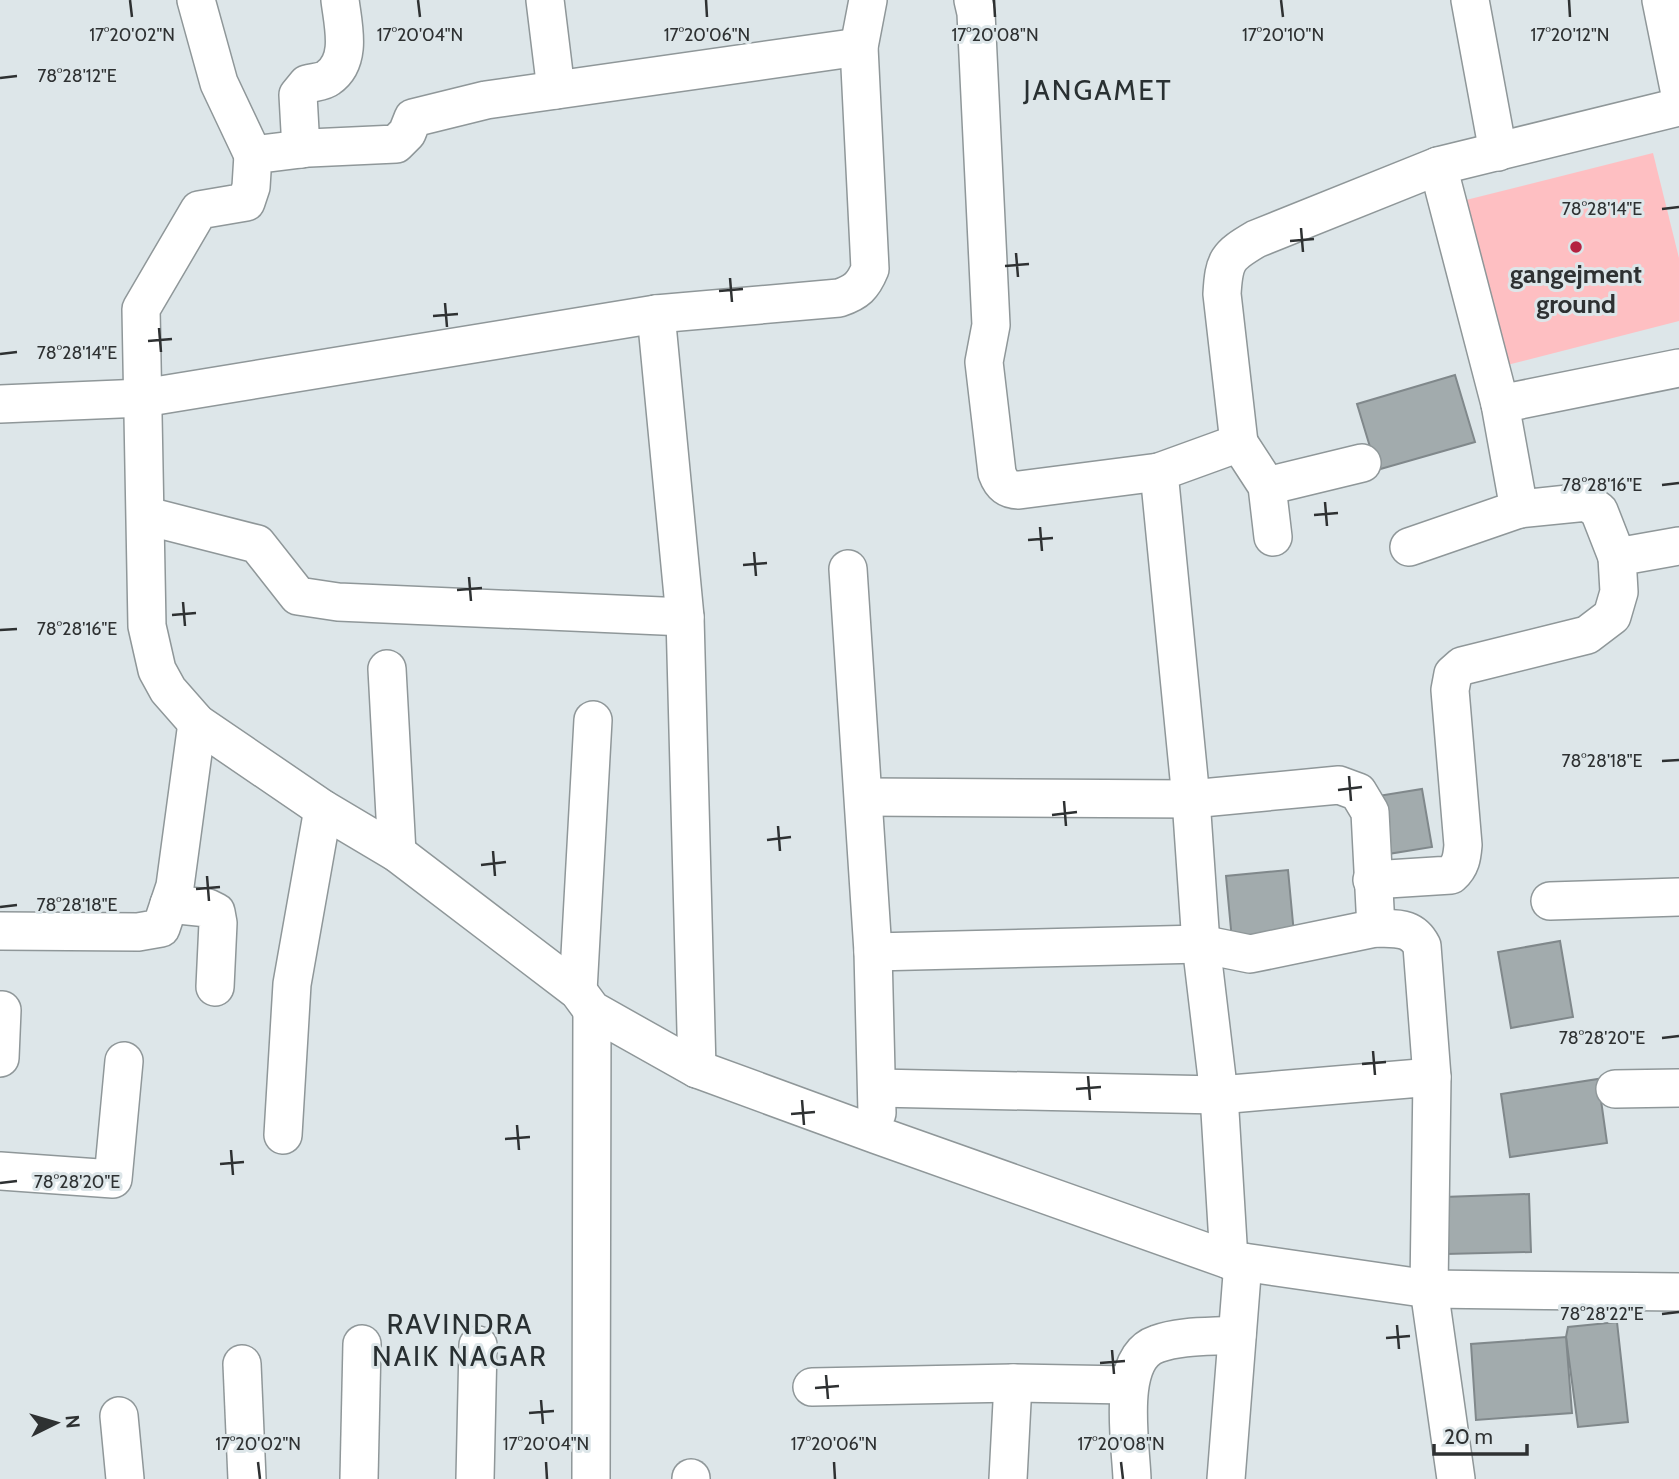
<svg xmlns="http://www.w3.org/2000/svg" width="1679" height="1479" font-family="Cabin,sans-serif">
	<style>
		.green { fill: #febfc2 }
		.building { fill: #a2abad; stroke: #80888b; stroke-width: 2 }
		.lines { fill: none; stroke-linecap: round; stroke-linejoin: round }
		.minor-casing { stroke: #8f9799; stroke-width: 40 }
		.minor { stroke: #fff; stroke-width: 37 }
		.ticks { fill: none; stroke: #2e3132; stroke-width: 2.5 }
		.poi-dot { fill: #b42241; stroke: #dde6e9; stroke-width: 2.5 }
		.labels { text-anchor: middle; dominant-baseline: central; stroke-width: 6; stroke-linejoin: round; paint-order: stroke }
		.poi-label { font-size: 26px; font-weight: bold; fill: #2e3132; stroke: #dde6e9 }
		.neighbourhood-label { font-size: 28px; letter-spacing: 2px; fill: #293032; stroke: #dde6e9 }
		.ticks-label { font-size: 18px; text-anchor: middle; fill: #2e3132; stroke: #dde6e9; stroke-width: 6; stroke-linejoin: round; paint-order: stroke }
	</style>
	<rect width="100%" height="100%" fill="#dde6e9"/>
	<!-- green -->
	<polygon class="green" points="1653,153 1679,258 1679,321 1507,365 1466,200"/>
	<!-- building -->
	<g class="building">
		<polygon points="1455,375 1475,442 1377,470 1357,404"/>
		<polygon points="1422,789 1432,847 1388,854 1378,796"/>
		<polygon points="1288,870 1294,934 1232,940 1226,876"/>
		<polygon points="1560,941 1573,1017 1511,1028 1498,952"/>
		<polygon points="1598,1079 1607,1143 1510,1157 1501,1094"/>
		<polygon points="1529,1194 1531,1252 1446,1254 1444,1197"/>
		<polygon points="1617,1322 1628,1422 1578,1427 1566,1337 1568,1327"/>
		<polygon points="1566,1337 1572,1413 1476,1420 1471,1344"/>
	</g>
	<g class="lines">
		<!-- minor casing -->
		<g class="minor-casing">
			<g id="minor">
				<polyline points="196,0 219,83 253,155"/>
				<polyline points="545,0 556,90"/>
				<path d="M973,0L976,13L991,325L984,362L997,473C1001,484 1006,490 1019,490L1159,472"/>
				<polyline points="1470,0 1498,152"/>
				<polyline points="1661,0 1679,89"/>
				<polyline points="859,47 486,100 413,118 407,133 396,144 309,148 253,155 251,187 246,202 199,210 141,309 147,626 157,670 168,690 197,723 323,809 397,853 578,991 592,1010 697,1069 877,1135 1229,1260 1429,1289 1679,1292"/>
				<path d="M301,149L298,95L307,84C314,82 323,82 328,78C353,61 343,25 340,0"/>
				<polyline points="1438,166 1500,404 1519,509 1587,502 1599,511 1617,557"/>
				<polyline points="656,314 685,617 697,1069"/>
				<path d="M0,404L143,398L656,314L839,298C857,292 863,286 870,269L859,47L868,0"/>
				<polyline points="1500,404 1679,368"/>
				<path d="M1239,443L1222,294C1224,260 1227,256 1256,239L1438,166L1679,107"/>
				<polyline points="1267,486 1362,463"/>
				<polyline points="147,516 257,544 298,596 338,602 685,617"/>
				<polyline points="1409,547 1519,509"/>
				<polyline points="848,569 873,952 877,1113"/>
				<polyline points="387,669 397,853"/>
				<polyline points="865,797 1191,799 1339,785 1358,792 1370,812 1376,928 1250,954 1201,944 873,952"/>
				<path d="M1372,880L1451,875C1461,866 1462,857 1463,845L1450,690L1453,674L1462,666L1587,635L1612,616L1619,592L1617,557L1679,546"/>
				<polyline points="1550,901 1679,897"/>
				<polyline points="169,904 208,908 216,912 218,923 215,987"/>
				<path d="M1376,928C1396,929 1412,926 1422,946L1432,1077"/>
				<polyline points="0,931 138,932 161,928 175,886 197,723"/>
				<polyline points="578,991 593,720"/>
				<polyline points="0,1058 2,1010"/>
				<polyline points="877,1088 1219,1095 1432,1077 1429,1289 1456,1479"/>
				<polyline points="1615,1089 1679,1088"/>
				<polyline points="283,1135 292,984 323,809"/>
				<polyline points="0,1171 113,1179 124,1061"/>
				<polyline points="1229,1260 1219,1095 1201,944 1191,799 1159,472 1239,443 1267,486 1273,537"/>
				<polyline points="242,1364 247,1479"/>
				<polyline points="812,1387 1013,1383 1128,1385"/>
				<polyline points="119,1416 125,1479"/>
				<polyline points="359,1479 362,1344"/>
				<polyline points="475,1479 478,1345"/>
				<polyline points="591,1479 592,1010"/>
				<polyline points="691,1479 691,1478"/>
				<polyline points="1008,1479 1013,1383"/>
				<path d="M1132,1479C1131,1444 1115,1358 1157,1344C1181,1335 1212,1337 1237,1335"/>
				<polyline points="1226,1479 1243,1262"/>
			</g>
		</g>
		<!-- minor -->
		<use href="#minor" class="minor"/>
	</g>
	<!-- ticks -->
	<path class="ticks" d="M130,0L132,17M418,0L420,17M706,0L707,17M994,0L995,17M1281,0L1283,17M1569,0L1570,17M0,78L17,76M1662,209L1679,207M1301,228L1303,252M1290,241L1314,239M1016,253L1018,277M1005,266L1029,264M730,278L732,302M719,291L743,289M445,303L447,327M433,316L458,314M159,328L161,352M148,341L172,339M0,354L17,352M1662,485L1679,483M1325,502L1327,526M1314,515L1338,513M1040,527L1042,551M1028,540L1053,538M754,552L756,576M743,565L767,563M469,577L471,601M457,590L482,588M183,602L185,626M172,615L196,613M0,630L17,629M1662,761L1679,760M1349,776L1351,801M1338,790L1362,787M1064,801L1066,826M1052,815L1077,812M778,826L780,851M767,840L791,837M493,851L495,876M481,865L506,862M207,876L209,901M196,889L220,887M0,907L17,905M1662,1038L1679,1036M1373,1051L1375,1075M1362,1064L1386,1062M1088,1076L1090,1100M1076,1089L1101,1087M802,1100L804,1125M791,1114L815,1112M517,1125L519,1150M505,1139L530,1137M231,1150L233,1175M220,1164L244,1162M0,1183L17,1181M1662,1314L1679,1312M1397,1325L1399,1349M1386,1338L1410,1336M1112,1350L1114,1374M1100,1363L1125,1361M826,1375L828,1399M815,1388L839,1386M541,1400L543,1424M529,1413L554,1411M258,1462L260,1479M546,1462L547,1479M834,1462L835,1479M1121,1462L1123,1479"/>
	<!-- markers -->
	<circle class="poi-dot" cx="1576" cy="247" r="7"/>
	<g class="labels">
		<!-- poi labels -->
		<g class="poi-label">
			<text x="1576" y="274">gangejment<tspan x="1576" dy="30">ground</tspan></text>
		</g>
		<!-- neighbourhood labels -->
		<g class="neighbourhood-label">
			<text x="1098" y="90">JANGAMET</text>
			<text x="460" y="1324">RAVINDRA<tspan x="460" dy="32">NAIK NAGAR</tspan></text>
		</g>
	</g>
	<g class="ticks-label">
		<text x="132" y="41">17°20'02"N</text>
		<text x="420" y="41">17°20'04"N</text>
		<text x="707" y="41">17°20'06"N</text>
		<text x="995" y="41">17°20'08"N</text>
		<text x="1283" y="41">17°20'10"N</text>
		<text x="1570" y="41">17°20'12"N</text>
		<text x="77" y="82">78°28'12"E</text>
		<text x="1602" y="215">78°28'14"E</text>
		<text x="77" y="359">78°28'14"E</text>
		<text x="1602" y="491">78°28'16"E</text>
		<text x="77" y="635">78°28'16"E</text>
		<text x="1602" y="767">78°28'18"E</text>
		<text x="77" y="911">78°28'18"E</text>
		<text x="1602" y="1044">78°28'20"E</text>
		<text x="77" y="1188">78°28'20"E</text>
		<text x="1602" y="1320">78°28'22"E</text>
		<text x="258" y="1450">17°20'02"N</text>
		<text x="546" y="1450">17°20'04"N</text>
		<text x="834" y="1450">17°20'06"N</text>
		<text x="1121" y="1450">17°20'08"N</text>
	</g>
	<!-- north arrow -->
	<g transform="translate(56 1423) rotate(85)" stroke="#dde6e9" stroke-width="5" paint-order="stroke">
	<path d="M0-5L12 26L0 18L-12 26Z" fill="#2e3132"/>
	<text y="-10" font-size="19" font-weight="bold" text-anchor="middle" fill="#2e3132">N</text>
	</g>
	<!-- scale -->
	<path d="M1434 1444v10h93v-10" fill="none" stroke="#2e3132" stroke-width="3.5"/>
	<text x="1444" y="1444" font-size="21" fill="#2e3132" stroke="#dde6e9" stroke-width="5" paint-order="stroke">20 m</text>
</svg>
